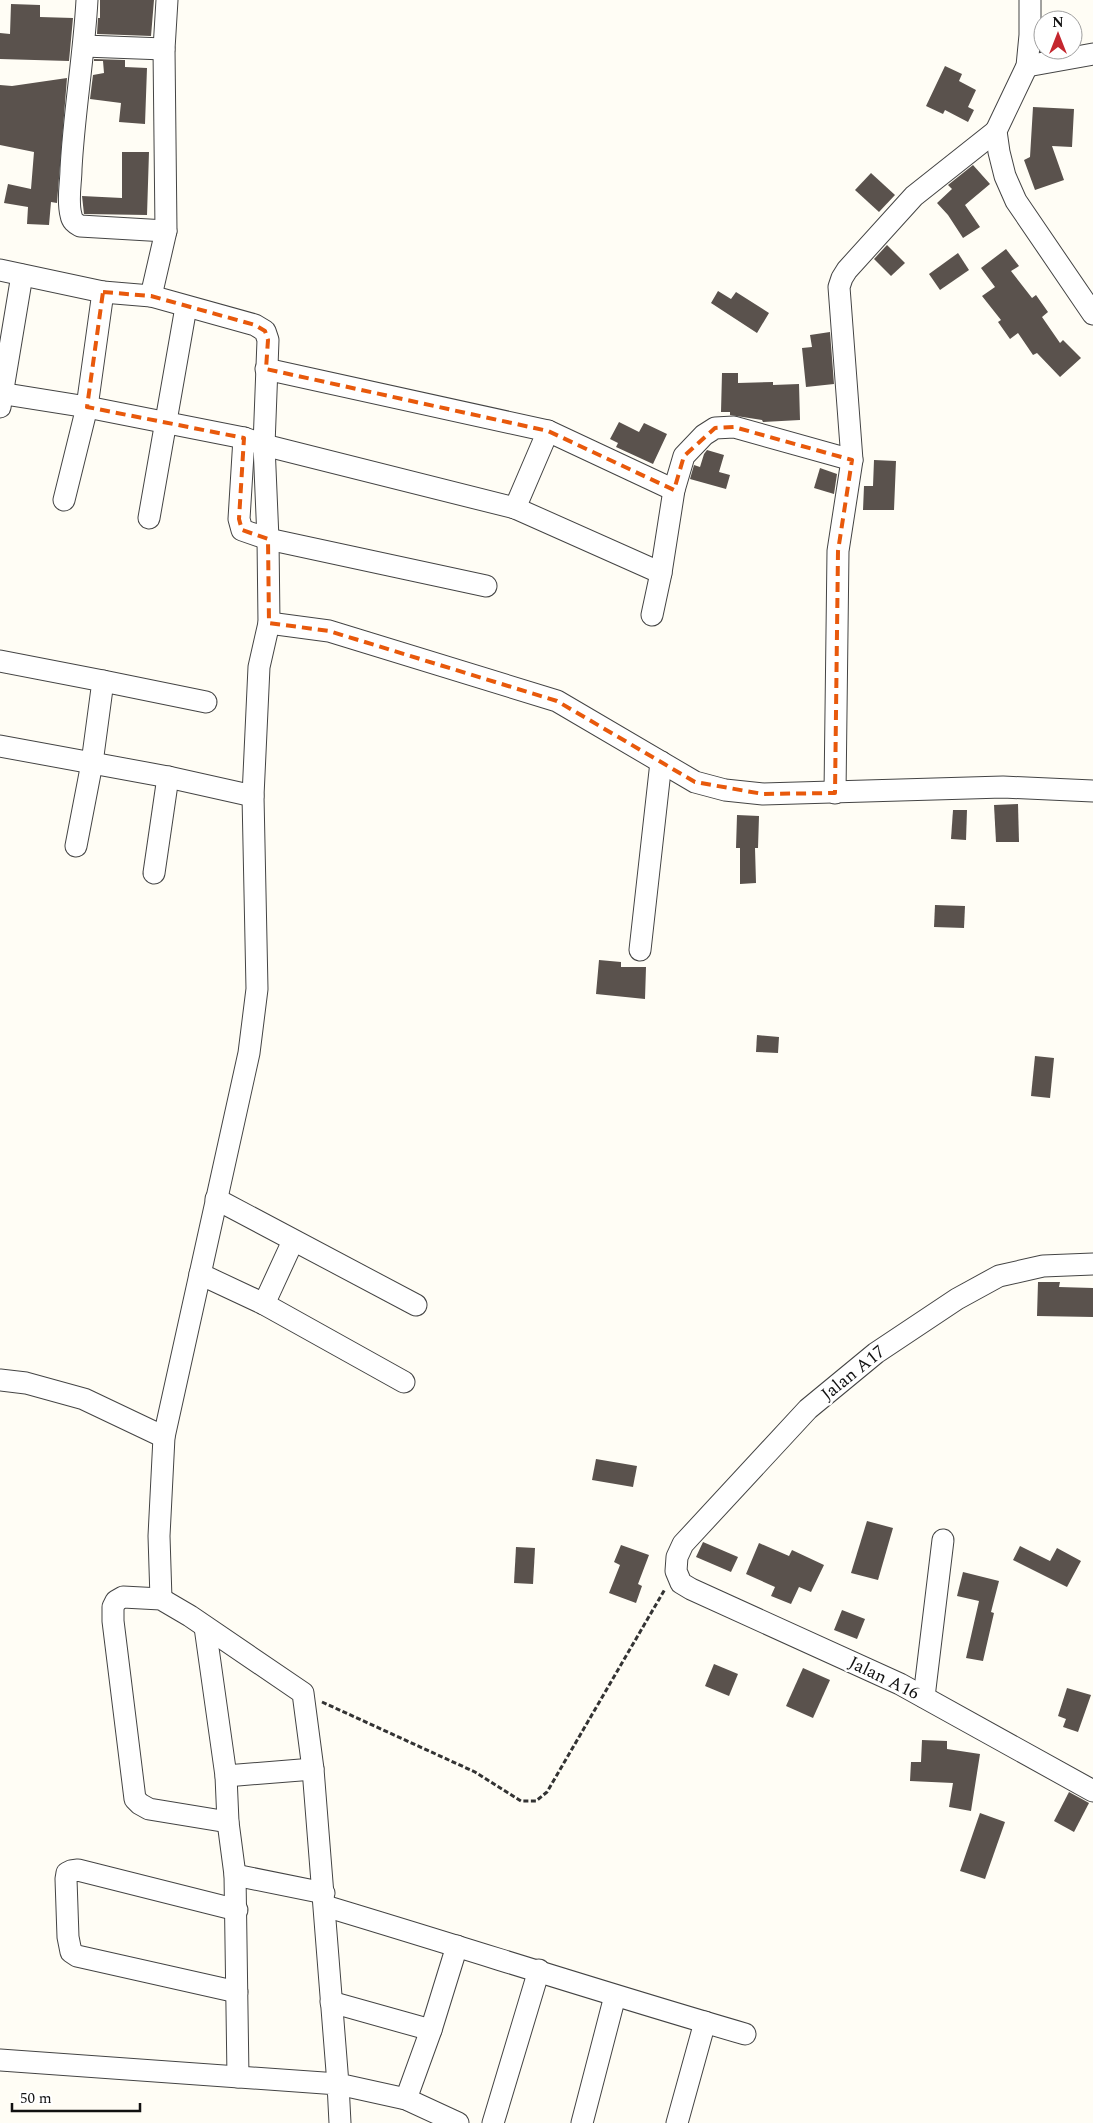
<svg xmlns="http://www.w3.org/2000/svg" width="1093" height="2123" font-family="Spectral,serif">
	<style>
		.building { fill: #5a524d }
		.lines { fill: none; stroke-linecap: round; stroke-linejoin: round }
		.minor-casing { stroke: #444; stroke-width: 23 }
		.path { stroke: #333; stroke-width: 3; stroke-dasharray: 5 2.5; stroke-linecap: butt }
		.minor { stroke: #fff; stroke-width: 21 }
		.marked { fill: none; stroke: #e8590c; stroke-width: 4; stroke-dasharray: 10 6; stroke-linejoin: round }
		.labels { text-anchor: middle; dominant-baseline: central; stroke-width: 5; stroke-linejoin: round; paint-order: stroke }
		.street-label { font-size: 18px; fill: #111; stroke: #fff }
	</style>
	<rect width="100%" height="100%" fill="#fffdf5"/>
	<!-- building -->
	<g class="building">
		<polygon points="100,0 154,0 151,36 97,34 98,18 100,18"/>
		<polygon points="11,4 40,5 40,17 73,18 69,61 0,59 0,33 10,34"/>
		<polygon points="94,59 125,60 125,67 147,68 145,124 119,122 121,103 90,99 93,75 104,73 103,61 94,61"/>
		<polygon points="945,66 962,74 959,81 976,90 968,107 974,110 968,122 945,110 943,114 926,106"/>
		<polygon points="67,78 57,203 51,202 49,225 27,224 28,207 4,203 8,184 31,189 34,152 0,145 0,85 12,86"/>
		<polygon points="1033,107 1074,109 1072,147 1052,146 1064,180 1035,190 1024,160 1030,157"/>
		<polygon points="122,152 149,152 147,215 84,214 82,196 122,198"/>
		<polygon points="973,165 990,184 965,205 980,227 963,238 948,215 937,203 952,189 948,185"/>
		<polygon points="871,173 895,195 879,212 855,190"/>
		<polygon points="887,245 905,263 891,276 874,259"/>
		<polygon points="1006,249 1019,266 1011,271 1032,298 1036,295 1048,312 1042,317 1060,343 1063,340 1081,358 1060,377 1037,353 1033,355 1018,333 1010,339 998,322 1001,320 982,296 995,287 981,268"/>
		<polygon points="958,253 969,270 940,290 929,274"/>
		<polygon points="718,291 731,299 736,292 769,313 757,333 711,303"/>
		<polygon points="830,332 834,384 806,387 802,348 812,347 810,335"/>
		<polygon points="722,373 738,373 738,383 773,382 773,385 799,384 800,420 763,422 762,420 730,415 730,412 721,412"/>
		<polygon points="619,422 639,432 644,423 667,434 653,464 616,447 618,443 610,439"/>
		<polygon points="707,450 724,455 719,472 730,475 726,489 690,479 694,465 700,467 704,454"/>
		<polygon points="874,460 896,461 894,510 863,510 864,486 873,486"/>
		<polygon points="820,468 837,474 834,494 814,488"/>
		<polygon points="1018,804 1019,842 996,842 994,805"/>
		<polygon points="953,810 967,810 966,840 951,839"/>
		<polygon points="737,815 759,816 758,848 755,848 756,883 740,884 740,848 736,848"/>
		<polygon points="935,905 965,906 964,928 934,927"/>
		<polygon points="599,960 621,962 621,967 646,967 645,999 596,994"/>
		<polygon points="757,1035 779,1037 778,1053 756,1052"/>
		<polygon points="1035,1056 1054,1058 1050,1098 1031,1096"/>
		<polygon points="1038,1282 1060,1282 1059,1287 1093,1288 1093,1317 1037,1316"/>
		<polygon points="596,1459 637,1466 633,1487 592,1480"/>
		<polygon points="867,1521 893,1528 878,1580 851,1573"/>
		<polygon points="703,1542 738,1557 731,1572 696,1557"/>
		<polygon points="759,1543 789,1556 792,1550 824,1565 811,1592 799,1587 791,1604 771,1596 775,1587 746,1574"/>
		<polygon points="621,1545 649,1555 638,1584 642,1586 636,1603 609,1593 620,1565 614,1562"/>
		<polygon points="1020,1546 1050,1561 1057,1548 1081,1561 1067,1587 1013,1560"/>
		<polygon points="516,1547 535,1548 533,1584 514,1583"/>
		<polygon points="963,1572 999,1581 991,1612 994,1613 983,1661 966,1658 979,1601 957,1596"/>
		<polygon points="842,1610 865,1619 857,1639 834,1630"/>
		<polygon points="714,1664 738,1674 729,1696 705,1686"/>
		<polygon points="803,1668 830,1680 813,1718 786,1706"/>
		<polygon points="1067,1688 1091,1695 1078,1732 1063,1727 1066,1719 1058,1716"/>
		<polygon points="922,1740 947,1741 947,1749 980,1754 971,1811 949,1807 953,1783 910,1781 911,1762 921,1762"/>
		<polygon points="1069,1792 1089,1803 1074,1832 1054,1821"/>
		<polygon points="980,1813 1005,1822 985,1879 960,1871"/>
	</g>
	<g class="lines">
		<!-- minor casing -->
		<g class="minor-casing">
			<g id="minor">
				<path d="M87,0C84,56 74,112 71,169C71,183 67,200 71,215C72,221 75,223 80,226L166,231"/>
				<polyline points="1030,0 1030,35 1027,66 996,131 999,152 1005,176 1016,201 1093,314"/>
				<polyline points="84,46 164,49"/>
				<polyline points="1027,66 1093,54"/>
				<polyline points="0,270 103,292 151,296 255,325 265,331 268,340 264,445 268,539 269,623 259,667 253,796 257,989 249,1053 164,1437 159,1536 161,1599"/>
				<polyline points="151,296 166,231 164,49 167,0"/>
				<polyline points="266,369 548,431 674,490"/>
				<polyline points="0,393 87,407 244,438 264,445 515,508 661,573"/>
				<polyline points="0,407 22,275"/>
				<polyline points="244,438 239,519 242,530 268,539 486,586"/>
				<polyline points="64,500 87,407 103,292"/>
				<polyline points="515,508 548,431"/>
				<polyline points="149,518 186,307"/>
				<polyline points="652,615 661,573 674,490 684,456 704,435 715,428 734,427 852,460"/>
				<polyline points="269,623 329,631 557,701 695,782 725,790 763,794 1003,787 1093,791"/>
				<polyline points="0,661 103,681 92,763 76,846"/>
				<polyline points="103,681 206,702"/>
				<polyline points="0,746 168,777 253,796"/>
				<polyline points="835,793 838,551 852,460 839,287 842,278 847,270 914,196 996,131"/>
				<polyline points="154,873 168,777"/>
				<polyline points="640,950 661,762"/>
				<polyline points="216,1199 416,1305"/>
				<polyline points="1093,1264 1043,1266 999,1276 957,1299 876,1353 808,1409 683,1544 677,1557 676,1571 681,1583 691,1589 900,1684 1093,1791"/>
				<polyline points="200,1274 264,1304 404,1382"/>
				<polyline points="264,1304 293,1241"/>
				<polyline points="0,1380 26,1383 84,1399 164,1437"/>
				<polyline points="205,1627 226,1776 228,1822 235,1875 238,2077"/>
				<polyline points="924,1697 943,1540"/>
				<polyline points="226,1776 313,1769"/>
				<polyline points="228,1822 149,1809 140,1804 135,1799 113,1621 113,1607 116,1601 123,1597 161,1599 190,1616 303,1693 313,1769 338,2084 406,2099 458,2123"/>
				<polyline points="235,1875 324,1893"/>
				<path d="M325,1906C465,1948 604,1993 745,2034"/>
				<polyline points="237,1910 78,1870 71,1871 67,1873 66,1879 68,1937 71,1952 77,1956 237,1992"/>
				<polyline points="331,2002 431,2030"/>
				<polyline points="0,2060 338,2084 340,2123"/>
				<polyline points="406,2099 431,2030 457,1946"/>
				<polyline points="493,2123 539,1970"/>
				<polyline points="582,2123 615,1996"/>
				<polyline points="677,2123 705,2022"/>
			</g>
		</g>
		<!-- path -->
		<polyline class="path" points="322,1702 475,1772 521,1801 536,1801 547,1792 665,1589"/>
		<!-- minor -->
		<use href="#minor" class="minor"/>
	</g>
	<!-- marked area -->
	<path class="marked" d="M103,292L151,296L255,325L265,331L268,340L266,369L548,431L674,490L684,456L715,428L734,427L852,460L838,551L835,793L763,794L695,782L557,701L329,631L269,623L268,539L242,530L239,519L244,438L87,407Z"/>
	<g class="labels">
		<!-- street labels -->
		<g class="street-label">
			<text transform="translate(853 1373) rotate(-39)">Jalan A17</text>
			<text transform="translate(884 1678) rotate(26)">Jalan A16</text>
		</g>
	</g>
	<!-- north arrow -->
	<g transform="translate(1058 35)"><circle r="24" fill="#ffffff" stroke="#a0a0a0"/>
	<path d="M0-4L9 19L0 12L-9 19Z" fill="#c4262e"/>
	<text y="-8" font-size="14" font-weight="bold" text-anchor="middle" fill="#111111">N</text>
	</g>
	<!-- scale -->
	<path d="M12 2103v8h128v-8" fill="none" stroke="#111111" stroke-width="2.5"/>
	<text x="20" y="2103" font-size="15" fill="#111111" stroke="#ffffff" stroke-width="4" paint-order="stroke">50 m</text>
</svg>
